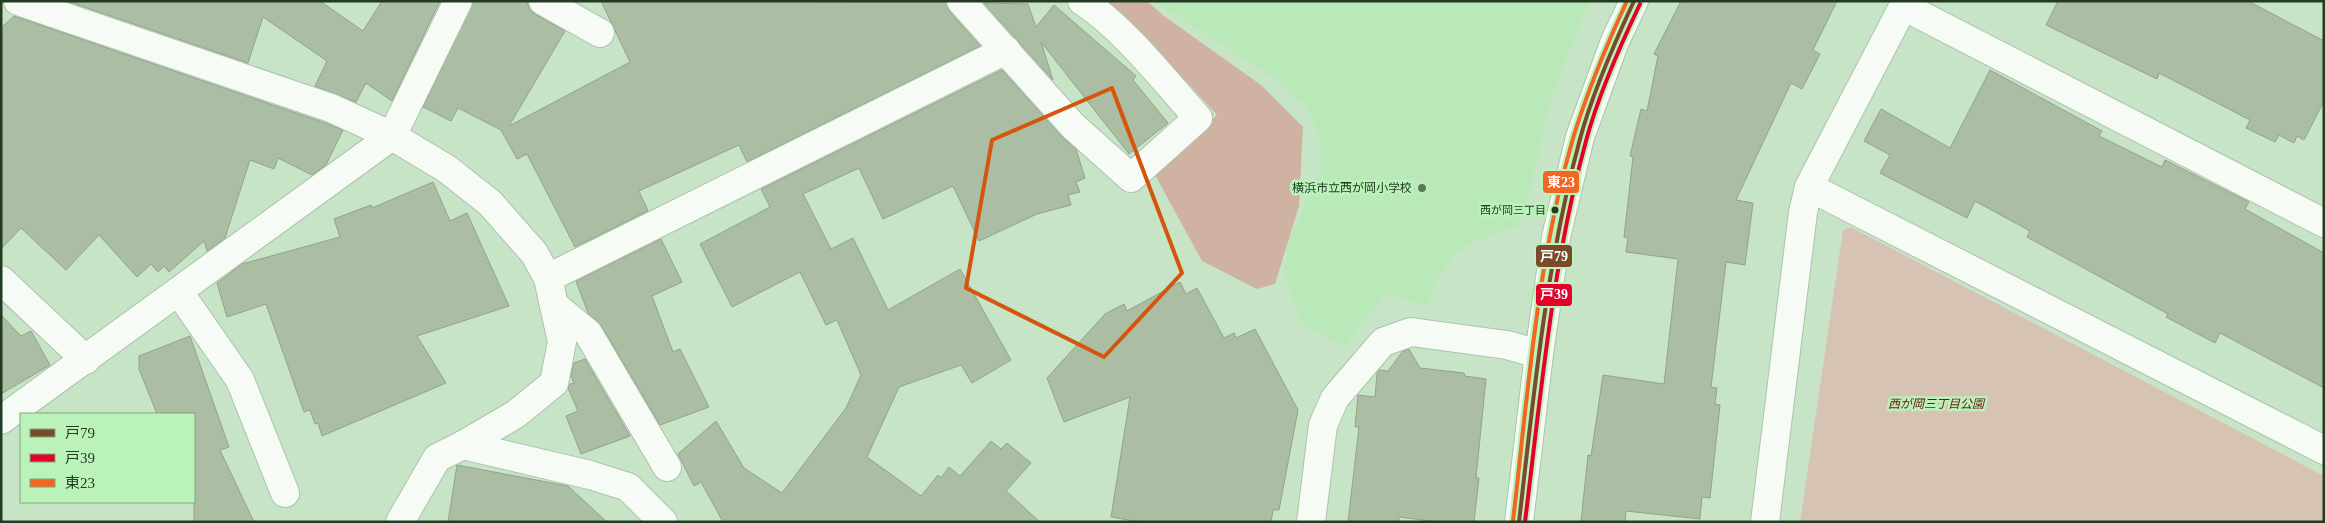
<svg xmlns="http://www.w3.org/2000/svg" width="2325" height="523" font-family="'Times New Roman','Noto Sans JP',serif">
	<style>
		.built { fill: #b9e9b8 }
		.green { fill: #d7c3b3 }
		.forest { fill: #cfb2a1 }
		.building { fill: #abbda2; stroke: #92a388 }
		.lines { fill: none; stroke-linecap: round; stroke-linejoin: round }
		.minor-casing { stroke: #abc3ab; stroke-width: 30 }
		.minor { stroke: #f7fbf6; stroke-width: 28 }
		.bus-1-casing { stroke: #baf2b9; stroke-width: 8 }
		.bus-2-casing { stroke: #baf2b9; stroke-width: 8 }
		.bus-3-casing { stroke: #baf2b9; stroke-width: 8 }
		.bus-1 { stroke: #7a4b2a; stroke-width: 4 }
		.bus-2 { stroke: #e4002b; stroke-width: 4 }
		.bus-3 { stroke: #f26522; stroke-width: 4 }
		.marked { fill: none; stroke: #d4560e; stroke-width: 4; stroke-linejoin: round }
		.poi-dot { fill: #5c765c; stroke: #baf2b9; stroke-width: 2 }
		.bus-dot { fill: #233a23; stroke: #baf2b9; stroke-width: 2 }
		.labels { text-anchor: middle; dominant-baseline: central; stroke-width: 5; stroke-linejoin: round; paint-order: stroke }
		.bus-label { font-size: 11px; fill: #233a23; stroke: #baf2b9; text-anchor: end }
		.poi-label { font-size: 12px; fill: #233a23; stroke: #baf2b9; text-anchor: end }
		.park-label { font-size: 12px; font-style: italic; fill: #701418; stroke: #baf2b9 }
		.line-badge { stroke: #baf2b9; stroke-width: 2 }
		.badge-label { font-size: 14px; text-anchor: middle; font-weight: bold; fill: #fff }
	</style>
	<rect width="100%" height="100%" fill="#c7e5c6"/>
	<!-- built -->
	<polygon class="built" points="1153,1 1590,1 1550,101 1527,203 1519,226 1469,244 1453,256 1437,280 1428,306 1385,294 1344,347 1302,323 1284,278 1288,241 1320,174 1320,142 1308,108 1275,79"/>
	<!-- green -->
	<polygon class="green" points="1851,227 2324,476 2324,522 1800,522 1843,230"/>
	<!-- forest -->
	<polygon class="forest" points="1102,1 1147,1 1164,16 1261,85 1303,127 1299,206 1275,284 1257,289 1202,261 1155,175 1217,115 1160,53"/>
	<!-- building -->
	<g class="building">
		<polygon points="67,1 320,1 363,31 382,1 440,1 392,101 366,83 356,102 315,86 327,61 263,17 248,63"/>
		<polygon points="473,1 527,1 529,9 535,14 565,31 509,126 630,62 601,1 946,2 949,11 980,46 747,162 739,145 639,191 648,211 575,247 527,154 517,159 501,130 458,108 451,121 423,107"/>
		<polygon points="1681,1 1837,1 1813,50 1820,54 1802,89 1791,83 1736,200 1753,203 1745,265 1726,262 1711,387 1717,388 1715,404 1720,405 1710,498 1702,497 1700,519 1626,511 1625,522 1581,522 1588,455 1591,456 1603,375 1664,384 1678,259 1626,252 1628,238 1624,237 1633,157 1630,156 1641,109 1647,111 1658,56 1654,54"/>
		<polygon points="2058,1 2248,1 2324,41 2324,101 2304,140 2297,136 2294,143 2279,135 2275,142 2246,128 2250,120 2159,73 2157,79 2046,25"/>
		<polygon points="984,3 1028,4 1036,27 1054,5 1136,76 1133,80 1168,123 1129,154 1041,42 1053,80"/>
		<polygon points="14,16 325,123 343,130 326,165 312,175 278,158 274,169 250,160 225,238 207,251 204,241 169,272 164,266 158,272 151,264 137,277 99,235 66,270 21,228 1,249 1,28"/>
		<polygon points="1002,70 1061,136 1076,149 1085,178 1076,182 1080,192 1068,195 1071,205 1037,214 979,241 953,186 883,219 859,168 803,194 831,249 853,238 888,310 960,269 1011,360 972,383 961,365 899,387 867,457 921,496 938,475 941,478 949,467 960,476 991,441 1001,449 1007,443 1031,463 1006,491 1040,522 723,522 701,482 694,486 678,454 716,421 744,468 782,493 846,408 861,375 837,320 826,325 800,272 732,307 700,244 770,207 761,189"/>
		<polygon points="1990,70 2102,131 2099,136 2162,167 2165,160 2249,202 2245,209 2324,253 2324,388 2220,333 2215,343 2166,317 2168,314 2027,237 2030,231 1975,201 1967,218 1880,173 1890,155 1864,141 1881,109 1950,148"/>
		<polygon points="433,182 450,221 467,213 509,306 417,336 446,383 322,436 318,423 315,424 310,410 304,412 266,304 227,317 217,283 242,264 340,237 334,219 371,205 372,208"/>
		<polygon points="661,239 682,282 652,296 673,352 680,349 709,407 660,425 601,325 588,313 576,281"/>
		<polygon points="1180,282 1186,294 1197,288 1224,338 1234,333 1236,338 1255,329 1298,410 1279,510 1273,510 1271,522 1140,522 1111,517 1130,397 1064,422 1047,378 1105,314 1124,304 1127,311"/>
		<polygon points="1,315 21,336 31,331 50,365 1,394"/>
		<polygon points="190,336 229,447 220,450 254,522 194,522 194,414 157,414 139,369 139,356"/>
		<polygon points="1409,349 1420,368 1464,373 1465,376 1486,379 1476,478 1479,478 1474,522 1438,522 1399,517 1399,522 1348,522 1359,427 1355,427 1358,395 1375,397 1377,373 1379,370 1388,371 1403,351"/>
		<polygon points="585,359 630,436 581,454 566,416 578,411 568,388 570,384 574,383 571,376 574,363"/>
		<polygon points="457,465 568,486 607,522 448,522"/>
	</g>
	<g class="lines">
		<!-- minor casing -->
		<g class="minor-casing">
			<g id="minor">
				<polyline points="18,1 331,108 392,136 447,169 490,203 534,253 548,278 562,342 554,383 516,414 463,445 437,458 400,522"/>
				<polyline points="543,1 600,33"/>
				<path d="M961,1L1073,126L1131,178L1198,118C1164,80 1124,28 1082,1"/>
				<polyline points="1903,6 2324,223"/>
				<polyline points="1809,187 2324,450"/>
				<polyline points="548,278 1006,50"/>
				<polyline points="1,280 86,360"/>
				<polyline points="179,292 240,380 285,493"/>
				<polyline points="554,305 588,333 667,467"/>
				<polyline points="1,420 392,136 458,1"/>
				<polyline points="463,445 590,475 628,487 663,522"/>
				<polyline points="1311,522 1323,425 1335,398 1383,342 1411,332 1507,345 1539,354"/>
				<polyline points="1519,522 1539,354 1556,237 1580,137 1615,41 1634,1"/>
				<polyline points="1765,522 1803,212 1809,187 1906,1"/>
			</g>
		</g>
		<!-- minor -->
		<use href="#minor" class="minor"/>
		<!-- bus-1 casing -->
		<g class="bus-1-casing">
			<path id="bus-1" d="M1519,522C1534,393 1546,264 1580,139C1592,94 1614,44 1634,1"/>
		</g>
		<!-- bus-2 casing -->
		<g class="bus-2-casing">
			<path id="bus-2" d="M1525,522C1541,394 1552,265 1586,141C1598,96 1620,46 1640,4"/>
		</g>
		<!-- bus-3 casing -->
		<g class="bus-3-casing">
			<path id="bus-3" d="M1513,521C1528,393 1537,260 1574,135C1588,90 1607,44 1627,1"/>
		</g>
		<!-- bus-1 -->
		<use href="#bus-1" class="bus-1"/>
		<!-- bus-2 -->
		<use href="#bus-2" class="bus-2"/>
		<!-- bus-3 -->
		<use href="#bus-3" class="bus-3"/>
	</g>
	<!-- marked area -->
	<path class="marked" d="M1112,88L1182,273L1104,357L966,288L992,140Z"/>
	<!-- markers -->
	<circle class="poi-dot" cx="1422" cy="188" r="5"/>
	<circle class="bus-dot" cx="1555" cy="210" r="4.5"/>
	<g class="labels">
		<!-- bus labels -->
		<g class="bus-label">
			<text x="1546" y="210">西が岡三丁目</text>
		</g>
		<!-- poi labels -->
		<g class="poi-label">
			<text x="1412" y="188">横浜市立西が岡小学校</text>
		</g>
		<!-- park labels -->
		<g class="park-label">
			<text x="1936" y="404">西が岡三丁目公園</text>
		</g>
	</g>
	<g class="line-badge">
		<rect x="1542" y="170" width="38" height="24" rx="5" fill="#f26522"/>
		<rect x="1535" y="244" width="38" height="24" rx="5" fill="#7a4b2a"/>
		<rect x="1535" y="283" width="38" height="24" rx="5" fill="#e4002b"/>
	</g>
	<g class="badge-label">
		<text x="1561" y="187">東23</text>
		<text x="1554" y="261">戸79</text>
		<text x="1554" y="299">戸39</text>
	</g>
	<!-- border -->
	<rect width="2325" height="523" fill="none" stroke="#233a23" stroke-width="5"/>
	<!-- legend -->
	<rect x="20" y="413" width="175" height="90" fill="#baf2b9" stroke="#7ea87d"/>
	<rect x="30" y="429" width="25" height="8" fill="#7a4b2a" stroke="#7ea87d"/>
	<text x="65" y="438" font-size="15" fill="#233a23">戸79</text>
	<rect x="30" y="454" width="25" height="8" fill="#e4002b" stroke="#7ea87d"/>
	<text x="65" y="463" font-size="15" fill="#233a23">戸39</text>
	<rect x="30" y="479" width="25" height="8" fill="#f26522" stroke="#7ea87d"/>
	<text x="65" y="488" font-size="15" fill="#233a23">東23</text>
</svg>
